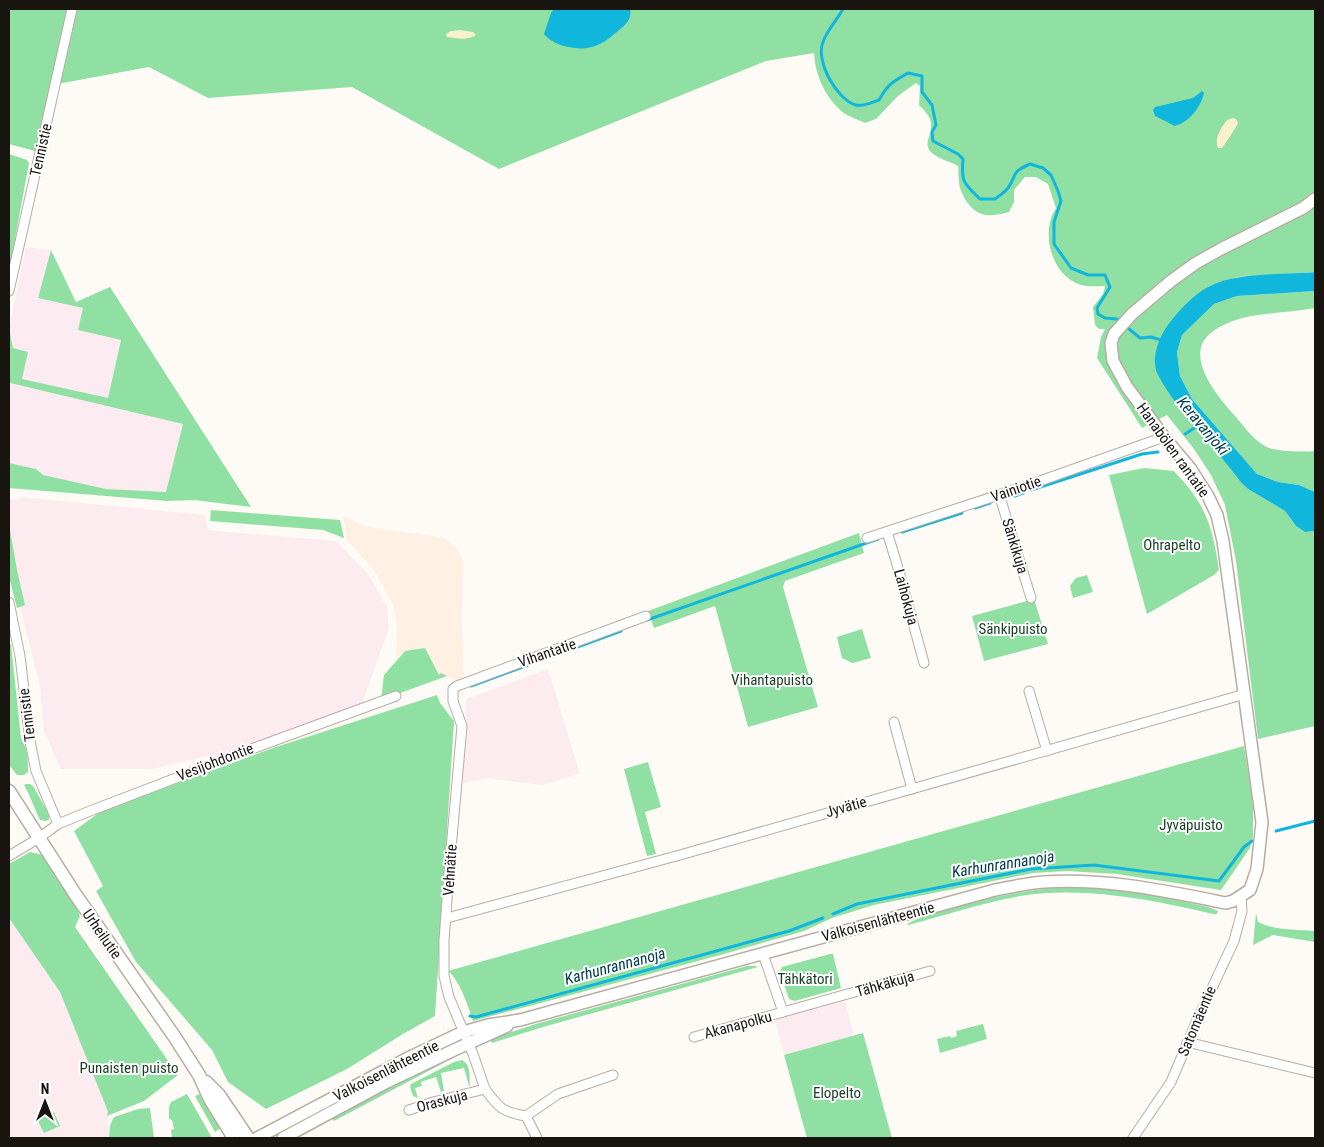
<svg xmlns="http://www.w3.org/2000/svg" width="1324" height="1147" font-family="'Roboto Condensed',sans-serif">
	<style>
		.commercial { fill: #fcecf1 }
		.built { fill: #fef1e4 }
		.education { fill: #fcecf0 }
		.green { fill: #90e0a4 }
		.sand { fill: #fbf1cc }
		.water { fill: #11b6dc }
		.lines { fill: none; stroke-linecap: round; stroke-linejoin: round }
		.stream { stroke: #11b6dc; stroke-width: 3 }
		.minor-casing { stroke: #b7ada3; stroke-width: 11 }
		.tertiary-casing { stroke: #b7ada3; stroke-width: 14 }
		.secondary-casing { stroke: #b7ada3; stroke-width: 15 }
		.minor { stroke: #fff; stroke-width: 9 }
		.tertiary { stroke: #fff; stroke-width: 11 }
		.secondary { stroke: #fff; stroke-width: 12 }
		.labels { text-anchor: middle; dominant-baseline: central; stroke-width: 4; stroke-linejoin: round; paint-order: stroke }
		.street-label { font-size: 15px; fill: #181410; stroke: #fff }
		.park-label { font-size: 15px; fill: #173d23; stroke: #fff }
		.water-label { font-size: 16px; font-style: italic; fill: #004050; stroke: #fff }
	</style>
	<rect width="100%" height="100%" fill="#fefaf6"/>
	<!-- commercial -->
	<g class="commercial">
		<polygon points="26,247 51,250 38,298 83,308 78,330 121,340 108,399 22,379 9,328"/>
		<polygon points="10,383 183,424 167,492 106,489 43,475 36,469 9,463 9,384"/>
		<polygon points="845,1001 854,1036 784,1055 775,1020"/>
	</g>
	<!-- built -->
	<polygon class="built" points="343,516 361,525 383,530 423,534 445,539 458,549 463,561 462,623 464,678 457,681 441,673 439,675 405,651 396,660 397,629 394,606 374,570 347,540"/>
	<!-- education -->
	<g class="education">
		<polygon points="20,497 205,515 208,530 336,541 368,574 387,607 389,628 362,704 238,749 151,769 61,769 44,732 40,686 20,607 9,548 9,499 19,500"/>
		<polygon points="548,669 580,774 542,785 487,778 459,784 466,725 466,699"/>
		<polygon points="9,918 60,992 105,1104 108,1112 109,1138 9,1138"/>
	</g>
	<!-- green -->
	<g class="green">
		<path d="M9,9H1315V272L1238,277L1210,286L1157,373L1179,406L1248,489L1285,511L1296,526L1305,532L1315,531V726L1258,739L1236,561L1225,505L1211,475L1194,449L1167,415L1142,428L1097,358L1101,337L1105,329H1099L1095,325L1093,307L1103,294L1105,286C1097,286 1088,287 1081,285C1051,276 1040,232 1056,208L1048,184L1036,177H1025L1014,190V202L1009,212C1001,214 993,216 985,215C971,212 960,195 959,182C958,177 959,171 958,166C950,161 937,159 930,151C924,143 931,136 931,128C932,118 926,112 919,105L920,86L916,83L898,96L876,119L865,123C857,119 846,116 840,110C824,95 815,74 814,53L766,61L499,169L352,87L208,98L149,67L52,85L35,151L9,144Z"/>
		<polygon points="9,154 27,160 29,163 9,272"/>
		<polygon points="51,250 76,302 110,287 251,507 194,500 167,501 9,488 9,463 36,469 43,475 106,489 166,492 183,424 10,383 9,384 9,328 13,348 28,352 22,379 108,398 121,340 78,330 83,308 38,298"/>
		<path d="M1315,291V308C1281,315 1241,310 1212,332C1181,355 1219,398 1236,417C1246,429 1255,442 1269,448C1280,452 1304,452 1315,451V492L1299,485L1278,482L1257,474L1192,399L1180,376L1177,352L1182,335L1214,304L1237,296Z"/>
		<path d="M1144,468L1174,471C1206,505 1212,524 1219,570L1214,575L1147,614L1109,475Z"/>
		<polygon points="211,510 340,520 344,538 323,530 210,521"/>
		<polygon points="9,524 17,570 25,605 17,608 9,577"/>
		<polygon points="859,533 864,553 785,581 783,587 818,707 748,727 715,606 654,628 648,611"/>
		<polygon points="1087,575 1093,592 1073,598 1070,586 1076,578"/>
		<polygon points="1034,599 1048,644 984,661 972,616"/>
		<polygon points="862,629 871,658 852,663 842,658 837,637"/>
		<path d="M9,644H11L21,738C28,749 28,760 28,772L24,775H17L9,765Z"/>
		<polygon points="425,648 439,675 441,673 447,676 381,700 384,675 405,651"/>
		<polygon points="437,695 440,703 454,721 435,1016 403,1034 347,1069 266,1109 228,1082 212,1050 136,962 96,891 103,886 74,831 100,812 273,748"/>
		<path d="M1244,746L1253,802V837L1250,848L1221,890L1117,874L1067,871L1033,873L874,905L832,918L804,931L724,954L473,1021C468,1006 460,981 448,971Z"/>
		<polygon points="648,762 661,807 645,812 656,854 647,856 624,769"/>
		<path d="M26,784H30L33,786L49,814V820L45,821L40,820C34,808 31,797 24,785Z"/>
		<polygon points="30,852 43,855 73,899 80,916 75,927 178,1075 144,1101 107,1116 108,1112 105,1104 60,992 9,918 9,864"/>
		<path d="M1088,886L1144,893L1208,907L1218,911L1217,914H1213C1152,900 1090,887 1027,895C987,901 947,915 908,925L907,924C924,915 941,911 958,906C1002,894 1043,887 1088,886Z"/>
		<path d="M1256,913L1258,922C1276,931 1296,929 1315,931V942L1273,935L1253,945Z"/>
		<polygon points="830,954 833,954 841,988 795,1001 789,999 780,972 782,967"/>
		<polygon points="747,966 755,966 758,967 543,1027 492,1043 490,1039 539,1023"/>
		<polygon points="983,1024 987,1039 940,1053 937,1039 950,1036 951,1038 957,1036 956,1031"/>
		<polygon points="863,1033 892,1138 807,1138 784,1055"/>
		<polygon points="452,1055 453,1058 334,1121 332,1118 370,1096"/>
		<path d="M462,1060C472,1066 469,1077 470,1086H469L464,1068L441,1073L444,1091L441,1092L436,1077L421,1082L422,1086L415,1088L418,1098L413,1096L410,1087L411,1084L454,1062Z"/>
		<polygon points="187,1094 212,1138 172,1138 171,1130 174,1129 172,1120 169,1119 169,1107 171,1102"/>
		<polygon points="199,1094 221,1128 215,1132 195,1096"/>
		<polygon points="150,1108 154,1138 109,1138 110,1125 114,1117 138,1109"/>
		<polygon points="54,1112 60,1126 44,1133 37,1119"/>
	</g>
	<!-- sand -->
	<g class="sand">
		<path d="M460,30L473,32L476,35C467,41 457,38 447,37L446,34L451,31Z"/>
		<path d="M1233,118L1236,119L1238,123C1236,128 1225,144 1222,148H1218C1214,137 1221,128 1227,120Z"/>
	</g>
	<!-- water -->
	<g class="water">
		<path d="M554,9H630C632,20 626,24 618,31C600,47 587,52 564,46C557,44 549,40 544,34L551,13Z"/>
		<path d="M1202,91L1204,93C1201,107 1189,122 1175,126L1155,116L1153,110L1155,107L1193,98Z"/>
		<path d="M1315,272V291L1237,296L1214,304L1182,335L1177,352L1180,376L1192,399L1257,474L1278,482L1299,485L1315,492V531L1305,532L1296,526L1285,511L1248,489L1240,481C1214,445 1179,414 1158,375C1151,361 1157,343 1164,331C1175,314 1191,296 1210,286C1236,272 1285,275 1315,272Z"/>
	</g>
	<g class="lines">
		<!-- stream -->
		<g class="stream">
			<path d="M843,9C837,20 827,30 823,42C815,61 837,100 856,105C863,107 872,102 879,100C888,84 892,82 908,73L922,76V92L932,105L936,125L932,132L933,141L958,154L963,159C961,183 964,183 980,199H995C999,196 1004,193 1008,188C1018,175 1009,173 1030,164L1043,168L1051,175L1058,191L1061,201L1054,222V244L1071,268L1088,275H1105L1110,287L1097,308L1098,314L1105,318L1117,319L1140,338L1151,337L1161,340"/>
			<polyline points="1185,434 1199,425"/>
			<polyline points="1031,490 1142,454 1158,452"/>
			<polyline points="1015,496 1023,493"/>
			<polyline points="975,508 990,503"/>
			<polyline points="902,532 962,513"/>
			<polyline points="647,620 878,539"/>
			<polyline points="542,660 621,631"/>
			<polyline points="471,686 528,665"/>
			<polyline points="1276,831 1315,821"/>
			<polyline points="833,914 857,904 1031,869 1094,865 1219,881 1244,847 1252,841"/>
			<polyline points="470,1016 476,1017 789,931 823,918"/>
		</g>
		<!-- minor casing -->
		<g class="minor-casing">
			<g id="minor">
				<polyline points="9,291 72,9"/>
				<polyline points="999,494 1031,598"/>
				<polyline points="887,532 896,561 924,663"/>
				<polyline points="867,538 1023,487 1164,437"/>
				<polyline points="9,602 20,656 30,741 36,771 58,824"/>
				<polyline points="1029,691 1047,751"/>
				<polyline points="894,722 912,789"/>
				<polyline points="9,856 39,838 58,824 90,811 257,747 396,696"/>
				<polyline points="447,918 680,855 1245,694"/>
				<polyline points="763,954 783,1012 930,971"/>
				<polyline points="694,1037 783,1012"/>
				<polyline points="1187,1042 1315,1073"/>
				<path d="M485,1089C499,1108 502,1112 526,1116L558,1094L613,1075"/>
				<polyline points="409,1110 433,1102 485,1089 473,1054 449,997 444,976 444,940 450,860 462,726 453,701 453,689 457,686 646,616"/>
				<polyline points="526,1116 537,1138"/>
				<polyline points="1133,1138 1171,1082 1198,1018 1234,941 1242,911 1241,897"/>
			</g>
		</g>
		<!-- tertiary casing -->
		<g class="tertiary-casing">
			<g id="tertiary">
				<path d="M257,1138L408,1058L463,1032L488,1025L520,1020L995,890C1011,887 1028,883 1044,882C1106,878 1166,891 1226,903L1233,901L1250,890L1257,869L1262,822L1223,541L1217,515L1208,496L1190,468L1164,437L1127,387L1113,361L1111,343L1114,334L1132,314L1171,281L1196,263L1221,249L1303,208L1315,199"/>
				<polyline points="283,1138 387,1082 454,1050 507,1026"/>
			</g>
		</g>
		<!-- secondary casing -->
		<g class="secondary-casing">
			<g id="secondary">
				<polyline points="9,791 75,894 174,1036 199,1075 210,1099 234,1138"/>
				<polyline points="206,1082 219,1095 248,1138"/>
			</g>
		</g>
		<!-- minor -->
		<use href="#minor" class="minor"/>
		<!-- tertiary -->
		<use href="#tertiary" class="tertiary"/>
		<!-- secondary -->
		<use href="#secondary" class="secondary"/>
	</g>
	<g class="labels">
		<!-- street labels -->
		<g class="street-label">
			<text transform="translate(41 150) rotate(-77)">Tennistie</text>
			<text transform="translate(1173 450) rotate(54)">Hanabölen rantatie</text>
			<text transform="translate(1016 489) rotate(-19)">Vainiotie</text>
			<text transform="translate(1015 546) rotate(73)">Sänkikuja</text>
			<text transform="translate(906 597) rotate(75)">Laihokuja</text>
			<text transform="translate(547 653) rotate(-19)">Vihantatie</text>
			<text transform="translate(27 715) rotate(-97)">Tennistie</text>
			<text transform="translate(215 762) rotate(-21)">Vesijohdontie</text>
			<text transform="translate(846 807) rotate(-16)">Jyvätie</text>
			<text transform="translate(450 870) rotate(-86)">Vehnätie</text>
			<text transform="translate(878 922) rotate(-15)">Valkoisenlähteentie</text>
			<text transform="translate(102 934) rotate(55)">Urheilutie</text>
			<text transform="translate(885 984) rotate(-16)">Tähkäkuja</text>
			<text transform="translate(1197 1021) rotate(-67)">Satomäentie</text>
			<text transform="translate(738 1025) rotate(-15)">Akanapolku</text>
			<text transform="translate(386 1071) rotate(-27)">Valkoisenlähteentie</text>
			<text transform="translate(442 1101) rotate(-15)">Oraskuja</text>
		</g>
		<!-- park labels -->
		<g class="park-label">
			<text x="1172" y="545">Ohrapelto</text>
			<text x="1013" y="629">Sänkipuisto</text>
			<text x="772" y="680">Vihantapuisto</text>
			<text x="1191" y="825">Jyväpuisto</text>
			<text x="805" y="979">Tähkätori</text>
			<text x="129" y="1068">Punaisten puisto</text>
			<text x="837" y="1093">Elopelto</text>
		</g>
		<!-- water labels -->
		<g class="water-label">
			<text transform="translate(1203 426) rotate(50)">Keravanjoki</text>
			<text transform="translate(1003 864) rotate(-9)">Karhunrannanoja</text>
			<text transform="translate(615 966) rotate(-15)">Karhunrannanoja</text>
		</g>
	</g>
	<!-- border -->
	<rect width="1324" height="1147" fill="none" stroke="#181410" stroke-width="20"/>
	<!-- north arrow -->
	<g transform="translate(45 1102)" stroke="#ffffff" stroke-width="4" paint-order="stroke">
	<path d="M0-4L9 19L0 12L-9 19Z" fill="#181410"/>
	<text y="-8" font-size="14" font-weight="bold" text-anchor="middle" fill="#181410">N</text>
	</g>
</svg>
